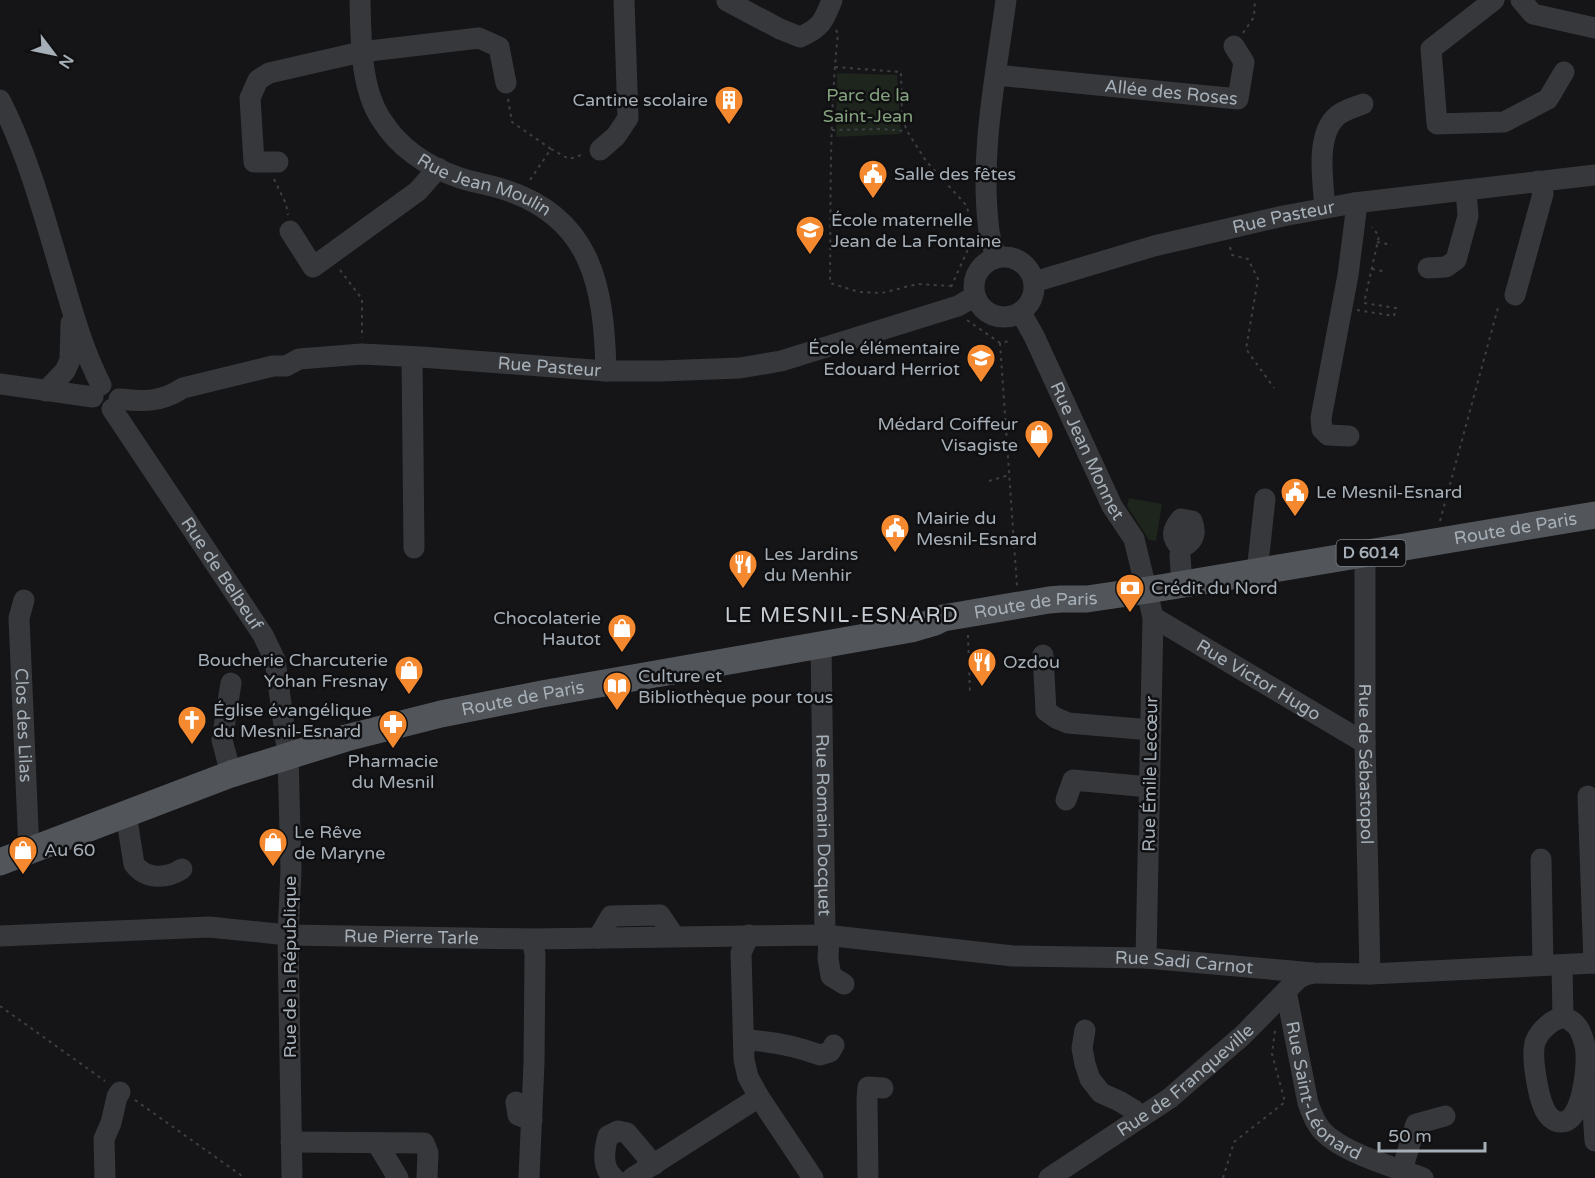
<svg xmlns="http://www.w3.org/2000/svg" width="1595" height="1178" font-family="'Varela Round',sans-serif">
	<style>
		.green { fill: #1d251d }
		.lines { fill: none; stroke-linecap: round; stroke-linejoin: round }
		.path { stroke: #3c3f43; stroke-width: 2; stroke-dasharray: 3 4.5; stroke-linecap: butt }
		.minor { stroke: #36383c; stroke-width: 21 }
		.major { stroke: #52565b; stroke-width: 27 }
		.labels { text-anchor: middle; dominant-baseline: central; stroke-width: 5; stroke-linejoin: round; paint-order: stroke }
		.shield { fill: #101012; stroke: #797f86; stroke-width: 1.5 }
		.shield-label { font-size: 16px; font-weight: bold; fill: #a6afb7 }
		.street-label { font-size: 18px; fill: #a6afb7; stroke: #101012 }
		.park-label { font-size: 18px; fill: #83a27d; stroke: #101012 }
		.poi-label { font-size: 18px; fill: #a6afb7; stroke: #101012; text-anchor: start }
		.quarter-label { font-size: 21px; letter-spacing: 1.5px; fill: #c7cdd3; stroke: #101012 }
	</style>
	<rect width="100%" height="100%" fill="#151517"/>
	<!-- green -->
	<g class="green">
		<polygon points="837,73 897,75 901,134 836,137"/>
		<polygon points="1129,498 1162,504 1156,541 1149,540 1127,506"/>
	</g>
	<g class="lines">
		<!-- path -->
		<g class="path">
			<path d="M836,30L838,34C829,117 831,201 830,283L859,292L882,293L917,284L951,286"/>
			<polyline points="1243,33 1254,17 1255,0"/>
			<polyline points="835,67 901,72 902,117 907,131 926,161 967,206 969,217"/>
			<polyline points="508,99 512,122 551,149 530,180"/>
			<polyline points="832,130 881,129 907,131"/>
			<polyline points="551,149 569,159 584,154"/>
			<polyline points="274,179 286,204 288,215"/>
			<polyline points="1377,242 1392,245"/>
			<polyline points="1230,247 1232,255 1248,259 1258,279 1246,349 1274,388"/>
			<polyline points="1372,269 1387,272"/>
			<polyline points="340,270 362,299 362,338"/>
			<polyline points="951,287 969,247 974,242"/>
			<polyline points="1357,310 1394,316 1396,308 1364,303 1379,236 1372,227"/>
			<polyline points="967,320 1000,343 1010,341"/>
			<polyline points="1000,343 1017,586"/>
			<polyline points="989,481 1009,475"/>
			<polyline points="1440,521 1499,304"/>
			<polyline points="968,635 970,695"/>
			<polyline points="0,1006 105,1081"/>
			<polyline points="135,1100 245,1178"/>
			<polyline points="1223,1178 1234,1142 1285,1102 1272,1054 1275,1030"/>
		</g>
		<!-- minor -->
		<g class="minor">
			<path id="s1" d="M360,0C361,38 360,87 381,119C399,148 428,167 460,178C472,182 486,184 499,188C592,215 604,286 606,371"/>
			<polyline points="1494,0 1431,49 1437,124 1504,122 1548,99 1564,72"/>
			<polyline points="1521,0 1533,14 1595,28"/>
			<path d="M727,1L780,29L800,37C821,28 824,21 832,0"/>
			<path id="s2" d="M996,75L1238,99L1244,62L1234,46"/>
			<path d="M0,100C30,159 46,223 65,286C75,320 85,354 101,385"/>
			<polyline points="600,150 616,136 628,118 624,0"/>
			<polyline points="278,162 254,162 250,98 258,80 269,73 361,52 479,38 499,47 506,83"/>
			<path d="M1325,208C1323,181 1315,135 1337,116C1343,110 1355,107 1363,104"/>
			<polyline points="290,231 313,267 418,191 438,168"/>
			<circle cx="1004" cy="287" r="30"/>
			<path d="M996,258C994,249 990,240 989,231C979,154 996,76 1006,0"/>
			<polyline points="1428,268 1446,267 1456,260 1468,216 1466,190"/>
			<path id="s3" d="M1034,282L1154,246L1283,216L1354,203L1595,175"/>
			<polyline points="1515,295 1543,194 1538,181"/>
			<path id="s4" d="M1021,313L1034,336L1112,506L1134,539L1153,617L1146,958"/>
			<polyline points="412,357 414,548"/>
			<polyline points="0,384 93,397"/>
			<polyline points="46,391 65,371 70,360 71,323"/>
			<path id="s5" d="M119,399C143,402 162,402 183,388L273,366H286L299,359L362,354L421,357L606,371H660L740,368L781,361L855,338L958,306L975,296"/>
			<path id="s6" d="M112,409L263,635L275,660L288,755L291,870L288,935L292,1178"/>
			<polyline points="1349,436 1328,435 1322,429 1321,418 1348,275 1356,212 1354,203"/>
			<path d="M1181,548C1170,537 1172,530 1181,519L1192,521C1197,534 1193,542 1181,548L1180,556L1182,585"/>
			<path id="s7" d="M1365,554V743L1370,974"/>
			<polyline points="1257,572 1265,499"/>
			<path id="s8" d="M24,600L19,618L29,851"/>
			<path id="s9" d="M1153,617L1365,743"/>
			<path id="s10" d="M821,643L825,935"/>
			<polyline points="1043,655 1046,711 1056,718 1068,723 1151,730"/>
			<polyline points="231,774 222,740 231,683"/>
			<polyline points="1588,796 1594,963"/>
			<polyline points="1066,800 1073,780 1149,787"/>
			<path d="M126,814L134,864C146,880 166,879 182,869"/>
			<polyline points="1541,859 1543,965"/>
			<polyline points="749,935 741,953 744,1060 748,1077 759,1097 813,1178"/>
			<polyline points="829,935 828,959 831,976 844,984"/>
			<path id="s11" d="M0,936L209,927L288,935L532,939L825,935L1013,956L1146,958L1313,973L1370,974L1595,963"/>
			<polyline points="598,938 611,916 660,915 674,936"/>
			<path d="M1562,965L1563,1017C1552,1020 1541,1029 1536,1040C1530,1053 1538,1095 1544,1108C1547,1115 1553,1122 1561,1122C1582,1123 1587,1069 1586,1054C1586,1048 1584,1041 1582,1036C1579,1026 1572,1020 1563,1017"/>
			<path id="s12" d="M1286,991L1308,1103C1311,1112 1314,1120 1320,1128C1338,1152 1395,1167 1423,1178"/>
			<polyline points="1085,1030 1082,1048 1085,1064 1090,1079 1101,1093 1119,1101 1134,1110 1140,1118"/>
			<path d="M744,1040C770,1041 796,1046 820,1055L830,1052L834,1045"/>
			<polyline points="1585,1082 1592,1096 1595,1141"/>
			<polyline points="516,1102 518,1115 532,1120"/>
			<polyline points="291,1142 424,1143 428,1153 427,1178"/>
			<polyline points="377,1143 398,1178"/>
			<polyline points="1402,1170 1416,1124 1445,1116"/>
			<polyline points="105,1178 104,1139 111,1123 117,1097 120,1092"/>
			<polyline points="529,1178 534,1063 535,954 532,939"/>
			<path d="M614,1178C601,1168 604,1150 608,1136L618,1131L627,1133L654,1165"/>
			<polyline points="632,1178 759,1097"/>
			<polyline points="868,1178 867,1099 868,1087 883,1088"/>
			<path id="s13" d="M1049,1178L1170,1098L1243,1035L1298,979L1305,975L1313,973"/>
		</g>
		<!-- major -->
		<path class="major" id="s14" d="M0,862L231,774L346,738L441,714L542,694L911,629L935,622L943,618L1049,600L1061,599H1087L1148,590L1595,515"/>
	</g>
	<!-- icons -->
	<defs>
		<g id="building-pin" transform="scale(1.5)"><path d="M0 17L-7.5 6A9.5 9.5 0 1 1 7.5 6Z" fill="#f4892f" stroke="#101012"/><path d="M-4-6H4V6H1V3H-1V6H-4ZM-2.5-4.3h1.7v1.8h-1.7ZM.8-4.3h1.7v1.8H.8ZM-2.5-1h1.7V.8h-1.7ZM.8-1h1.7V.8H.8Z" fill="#fff"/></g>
		<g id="civic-pin" transform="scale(1.5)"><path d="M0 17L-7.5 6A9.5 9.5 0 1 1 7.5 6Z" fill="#f4892f" stroke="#101012"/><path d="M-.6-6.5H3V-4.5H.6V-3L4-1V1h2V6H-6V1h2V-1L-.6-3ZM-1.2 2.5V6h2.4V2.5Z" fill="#fff"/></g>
		<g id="school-pin" transform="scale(1.5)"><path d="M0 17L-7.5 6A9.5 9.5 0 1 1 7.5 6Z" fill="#f4892f" stroke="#101012"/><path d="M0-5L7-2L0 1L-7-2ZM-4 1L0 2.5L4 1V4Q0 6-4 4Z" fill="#fff"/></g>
		<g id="shop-pin" transform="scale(1.5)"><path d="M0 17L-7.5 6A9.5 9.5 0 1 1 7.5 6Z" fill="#f4892f" stroke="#101012"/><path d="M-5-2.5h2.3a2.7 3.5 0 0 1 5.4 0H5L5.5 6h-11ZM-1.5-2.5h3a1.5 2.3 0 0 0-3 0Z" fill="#fff"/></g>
		<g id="restaurant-pin" transform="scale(1.5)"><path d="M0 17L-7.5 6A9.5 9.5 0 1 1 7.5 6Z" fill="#f4892f" stroke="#101012"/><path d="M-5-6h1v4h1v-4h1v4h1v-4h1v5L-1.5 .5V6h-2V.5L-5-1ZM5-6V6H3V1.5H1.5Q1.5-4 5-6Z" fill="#fff"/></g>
		<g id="bank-pin" transform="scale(1.5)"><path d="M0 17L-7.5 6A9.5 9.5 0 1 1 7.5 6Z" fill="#f4892f" stroke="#101012"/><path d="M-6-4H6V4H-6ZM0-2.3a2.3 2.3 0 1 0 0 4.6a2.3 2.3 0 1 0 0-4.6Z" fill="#fff"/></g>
		<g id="library-pin" transform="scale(1.5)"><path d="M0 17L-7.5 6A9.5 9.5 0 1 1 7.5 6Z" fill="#f4892f" stroke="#101012"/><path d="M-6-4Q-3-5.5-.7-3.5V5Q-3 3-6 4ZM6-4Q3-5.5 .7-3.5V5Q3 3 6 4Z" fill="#fff"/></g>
		<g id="church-pin" transform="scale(1.5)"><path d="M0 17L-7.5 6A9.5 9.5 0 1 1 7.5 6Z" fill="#f4892f" stroke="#101012"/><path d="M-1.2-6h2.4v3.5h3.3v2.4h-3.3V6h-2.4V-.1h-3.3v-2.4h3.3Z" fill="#fff"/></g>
		<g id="pharmacy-pin" transform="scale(1.5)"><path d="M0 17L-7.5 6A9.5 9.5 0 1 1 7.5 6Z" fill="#f4892f" stroke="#101012"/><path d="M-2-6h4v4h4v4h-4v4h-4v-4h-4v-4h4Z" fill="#fff"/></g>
	</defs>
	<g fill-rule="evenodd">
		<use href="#building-pin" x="729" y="100"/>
		<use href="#civic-pin" x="873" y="174"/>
		<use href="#school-pin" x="810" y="230"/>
		<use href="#school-pin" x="981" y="358"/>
		<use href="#shop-pin" x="1039" y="434"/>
		<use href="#civic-pin" x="1295" y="492"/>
		<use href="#civic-pin" x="895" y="528"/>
		<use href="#restaurant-pin" x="743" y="564"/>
		<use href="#bank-pin" x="1130" y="588"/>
		<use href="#shop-pin" x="622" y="628"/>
		<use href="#restaurant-pin" x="982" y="662"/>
		<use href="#shop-pin" x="409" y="670"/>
		<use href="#library-pin" x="617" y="686"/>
		<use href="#church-pin" x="192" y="720"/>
		<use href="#pharmacy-pin" x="393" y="724"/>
		<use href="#shop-pin" x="273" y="842"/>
		<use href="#shop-pin" x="23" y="850"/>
	</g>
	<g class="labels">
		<!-- shield labels -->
		<rect class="shield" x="1336.5" y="540" width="69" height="26" rx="4.5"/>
		<g class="shield-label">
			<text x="1371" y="553">D 6014</text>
		</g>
		<!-- street labels -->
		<g class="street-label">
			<text stroke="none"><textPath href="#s2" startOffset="176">Allée des Roses</textPath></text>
			<text stroke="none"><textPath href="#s1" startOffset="248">Rue Jean Moulin</textPath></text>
			<text stroke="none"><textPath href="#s3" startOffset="258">Rue Pasteur</textPath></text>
			<text stroke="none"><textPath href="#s5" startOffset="438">Rue Pasteur</textPath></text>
			<text stroke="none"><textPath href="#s4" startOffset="153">Rue Jean Monnet</textPath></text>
			<text stroke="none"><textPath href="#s14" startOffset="1557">Route de Paris</textPath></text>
			<text stroke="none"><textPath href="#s6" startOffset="198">Rue de Belbeuf</textPath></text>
			<text stroke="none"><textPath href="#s14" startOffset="1071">Route de Paris</textPath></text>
			<text stroke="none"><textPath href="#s9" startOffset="123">Rue Victor Hugo</textPath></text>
			<text stroke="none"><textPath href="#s14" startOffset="549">Route de Paris</textPath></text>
			<text stroke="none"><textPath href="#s8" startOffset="126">Clos des Lilas</textPath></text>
			<text stroke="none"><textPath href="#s7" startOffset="210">Rue de Sébastopol</textPath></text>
			<text transform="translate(1150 774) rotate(-89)">Rue Émile Lecœur</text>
			<text stroke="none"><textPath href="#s10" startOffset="182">Rue Romain Docquet</textPath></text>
			<text stroke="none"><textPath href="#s11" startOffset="412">Rue Pierre Tarle</textPath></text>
			<text stroke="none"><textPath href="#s11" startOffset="1186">Rue Sadi Carnot</textPath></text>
			<text transform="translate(290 967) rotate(-90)">Rue de la République</text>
			<text stroke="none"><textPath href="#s13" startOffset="168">Rue de Franqueville</textPath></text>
			<text stroke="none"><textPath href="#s12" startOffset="111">Rue Saint-Léonard</textPath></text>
		</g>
		<!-- park labels -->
		<g class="park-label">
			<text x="868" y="95">Parc de la<tspan x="868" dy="21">Saint-Jean</tspan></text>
		</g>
		<!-- poi labels -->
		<g class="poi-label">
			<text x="708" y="100" text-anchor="end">Cantine scolaire</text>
			<text x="894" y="174">Salle des fêtes</text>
			<text x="831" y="220">École maternelle<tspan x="831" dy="21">Jean de La Fontaine</tspan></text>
			<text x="960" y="348" text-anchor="end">École élémentaire<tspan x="960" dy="21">Edouard Herriot</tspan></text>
			<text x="1018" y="424" text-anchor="end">Médard Coiffeur<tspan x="1018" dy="21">Visagiste</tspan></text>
			<text x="1316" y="492">Le Mesnil-Esnard</text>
			<text x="916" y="518">Mairie du<tspan x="916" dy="21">Mesnil-Esnard</tspan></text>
			<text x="764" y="554">Les Jardins<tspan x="764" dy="21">du Menhir</tspan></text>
			<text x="1151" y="588">Crédit du Nord</text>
			<text x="601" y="618" text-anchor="end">Chocolaterie<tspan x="601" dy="21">Hautot</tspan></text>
			<text x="388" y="660" text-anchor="end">Boucherie Charcuterie<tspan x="388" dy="21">Yohan Fresnay</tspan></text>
			<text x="1003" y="662">Ozdou</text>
			<text x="638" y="676">Culture et<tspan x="638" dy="21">Bibliothèque pour tous</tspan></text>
			<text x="213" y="710">Église évangélique<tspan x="213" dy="21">du Mesnil-Esnard</tspan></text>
			<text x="393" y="761" text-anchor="middle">Pharmacie<tspan x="393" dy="21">du Mesnil</tspan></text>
			<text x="294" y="832">Le Rêve<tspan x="294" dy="21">de Maryne</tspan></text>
			<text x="44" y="850">Au 60</text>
		</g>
		<!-- quarter labels -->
		<g class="quarter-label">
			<text x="842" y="615">LE MESNIL-ESNARD</text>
		</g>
	</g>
	<!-- north arrow -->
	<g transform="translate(54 54) rotate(122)" stroke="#101012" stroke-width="4.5" paint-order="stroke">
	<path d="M0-4.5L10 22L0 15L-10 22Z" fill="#a6afb7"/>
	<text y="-9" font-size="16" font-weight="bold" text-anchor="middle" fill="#a6afb7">N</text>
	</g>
	<!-- scale -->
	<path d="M1379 1142v9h106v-9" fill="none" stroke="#a6afb7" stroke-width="3"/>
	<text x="1388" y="1142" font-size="18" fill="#a6afb7" stroke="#101012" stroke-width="4.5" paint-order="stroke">50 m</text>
</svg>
